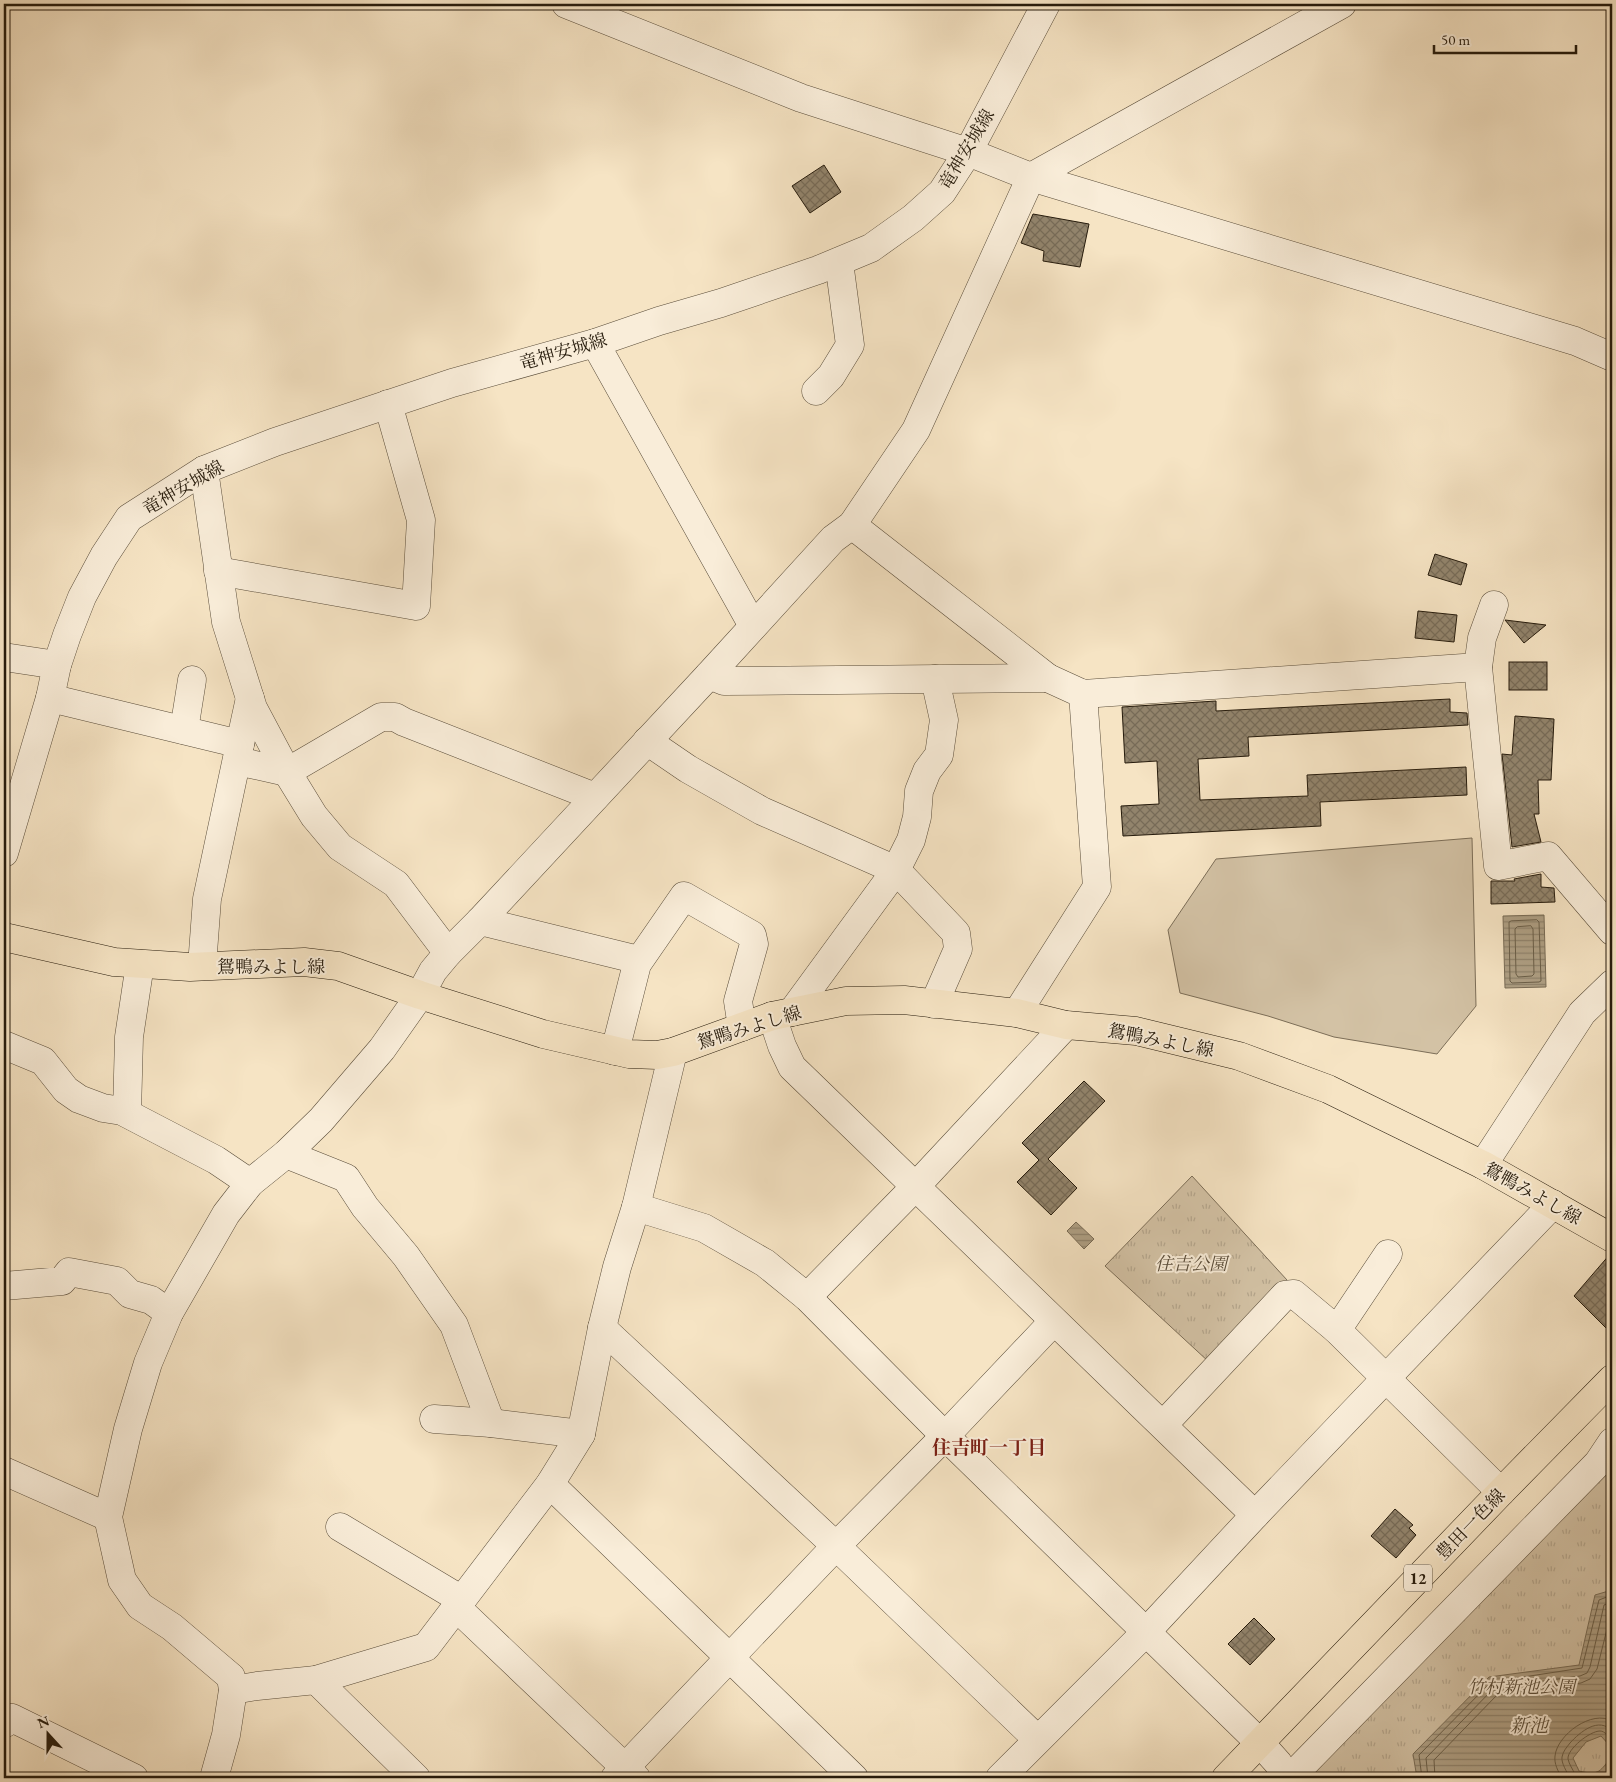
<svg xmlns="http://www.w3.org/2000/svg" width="1616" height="1782" font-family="'EB Garamond','Noto Serif JP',serif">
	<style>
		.grass { fill: url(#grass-tufts); stroke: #7c6e58 }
		.pitch { fill: #d3c2a5; stroke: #7c6e58 }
		.water { fill: url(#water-rules); stroke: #786b55 }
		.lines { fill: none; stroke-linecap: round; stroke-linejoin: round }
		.shore { stroke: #6a5e48; stroke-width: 1 }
		.building { fill: url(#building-cross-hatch); stroke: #261b0c }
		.minor-casing { stroke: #5a4d3a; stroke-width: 29 }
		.major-casing { stroke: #261b0c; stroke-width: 29 }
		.minor { stroke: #f9edd9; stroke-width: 28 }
		.major { stroke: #f6e4c4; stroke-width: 28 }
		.labels { text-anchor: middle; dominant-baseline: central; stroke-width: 4; stroke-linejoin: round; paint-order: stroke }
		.shield { fill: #f9edd9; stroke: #655a4a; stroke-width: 1 }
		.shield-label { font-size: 16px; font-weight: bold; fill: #261b0c }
		.street-label { font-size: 18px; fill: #261b0c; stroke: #f9edd9 }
		.park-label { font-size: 18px; font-style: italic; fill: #5a4d3a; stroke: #f9edd9 }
		.neighbourhood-label { font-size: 19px; font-weight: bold; fill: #7a1f14; stroke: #f9edd9 }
		.water-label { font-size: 19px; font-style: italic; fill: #5d503c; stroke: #f9edd9 }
	</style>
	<defs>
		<pattern id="grass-tufts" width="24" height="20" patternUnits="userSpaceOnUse" patternTransform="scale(1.25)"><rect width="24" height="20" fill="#d3c2a5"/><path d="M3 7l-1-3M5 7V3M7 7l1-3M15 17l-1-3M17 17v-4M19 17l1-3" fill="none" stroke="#b5a68d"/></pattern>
		<pattern id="water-rules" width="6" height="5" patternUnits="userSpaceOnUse" patternTransform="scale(1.25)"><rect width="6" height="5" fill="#afa085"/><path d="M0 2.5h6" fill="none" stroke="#8e826b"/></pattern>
		<pattern id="building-cross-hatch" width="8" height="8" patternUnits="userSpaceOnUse" patternTransform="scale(1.25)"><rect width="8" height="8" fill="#92846c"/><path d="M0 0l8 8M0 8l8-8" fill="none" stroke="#776b57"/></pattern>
	</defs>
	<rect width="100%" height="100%" fill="#f6e4c4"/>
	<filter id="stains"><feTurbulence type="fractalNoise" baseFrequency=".004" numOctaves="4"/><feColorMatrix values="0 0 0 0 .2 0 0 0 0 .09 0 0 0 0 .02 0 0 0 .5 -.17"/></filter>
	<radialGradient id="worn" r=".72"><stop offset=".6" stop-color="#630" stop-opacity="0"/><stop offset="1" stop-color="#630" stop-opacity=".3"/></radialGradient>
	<!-- grass -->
	<g class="grass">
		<polygon points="1192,1176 1287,1280 1209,1362 1105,1266"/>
		<polygon points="1605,1464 1612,1469 1612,1778 1309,1778"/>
	</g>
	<!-- pitch -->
	<polygon class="pitch" points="1472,838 1476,1006 1437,1054 1334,1037 1268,1016 1180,993 1168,930 1216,859"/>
	<!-- water -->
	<g class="water">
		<polygon points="1544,915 1546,987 1505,988 1503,916"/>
		<polygon points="1076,1222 1094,1239 1084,1249 1067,1231"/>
		<path d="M1612,1590V1755L1610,1746L1601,1736L1586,1742L1573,1758L1579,1771C1600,1776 1600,1771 1612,1756V1778H1417L1413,1754L1489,1677L1579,1665L1595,1595Z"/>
	</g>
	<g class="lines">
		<!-- shore -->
		<g class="shore">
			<polygon points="1537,920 1539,922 1541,981 1539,982 1512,983 1510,981 1509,922 1511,921"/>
			<polygon points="1531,926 1533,929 1534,974 1532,976 1518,977 1516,974 1515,929 1517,927"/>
			<polyline points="1422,1778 1419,1755 1491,1682 1582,1668 1599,1600 1612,1595"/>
			<polyline points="1428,1778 1426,1758 1494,1688 1580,1676 1587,1673 1590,1667 1604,1605 1612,1602"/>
			<polyline points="1435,1778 1434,1760 1497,1695 1581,1683 1590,1679 1597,1669 1612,1609"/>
			<path d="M1562,1778C1558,1771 1554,1764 1555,1756C1557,1735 1592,1709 1612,1721"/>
			<path d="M1570,1778C1567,1772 1561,1763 1562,1757C1563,1751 1567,1747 1570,1743C1580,1732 1599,1716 1612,1731"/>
			<path d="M1588,1778L1575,1774C1573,1770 1569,1764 1568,1759C1567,1749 1590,1731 1600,1731C1605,1731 1609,1737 1612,1741"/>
		</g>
	</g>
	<!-- building -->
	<g class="building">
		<polygon points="824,165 841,192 810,213 792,186"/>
		<polygon points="1033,214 1089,224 1080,267 1043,261 1044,251 1021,243"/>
		<polygon points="1435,554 1467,564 1461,585 1428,575"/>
		<polygon points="1418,611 1457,615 1454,642 1415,638"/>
		<polygon points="1505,620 1546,625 1524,643"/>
		<rect x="1509" y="662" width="38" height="28"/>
		<polygon points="1450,699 1450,712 1467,713 1468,725 1248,737 1249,756 1198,759 1200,800 1308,796 1307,775 1466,767 1467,795 1320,802 1321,826 1123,836 1121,806 1159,804 1157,761 1125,763 1122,707 1216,701 1216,711"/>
		<polygon points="1515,716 1554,719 1551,780 1538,780 1539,814 1534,814 1541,842 1512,847 1502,754 1512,755"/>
		<polygon points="1541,874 1541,887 1554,888 1555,902 1491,904 1491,881 1515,881 1514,879"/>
		<polygon points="1084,1081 1105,1101 1048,1159 1077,1188 1051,1215 1017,1182 1039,1160 1022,1143"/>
		<polygon points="1611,1253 1612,1254 1612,1334 1574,1296"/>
		<polygon points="1395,1509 1413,1525 1409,1528 1416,1535 1396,1558 1371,1536"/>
		<polygon points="1254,1618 1275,1639 1250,1665 1228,1644"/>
	</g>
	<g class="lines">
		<!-- minor casing -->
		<g class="minor-casing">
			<g id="minor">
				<polyline points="566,4 801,98 968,152 1031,177 1575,341 1612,357"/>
				<polyline points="595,343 753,626"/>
				<polyline points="816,391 831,376 850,345 839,262"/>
				<polyline points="204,470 226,622 253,708 287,772 314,816 340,847 396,884 448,953"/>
				<polyline points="852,525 1048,678 1083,694 1478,667"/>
				<polyline points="218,571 416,606 421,520 388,404"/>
				<polyline points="1494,605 1482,638 1478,667 1498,866 1548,856 1612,931"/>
				<polyline points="4,657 57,665"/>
				<polyline points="709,675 724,681 1048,678"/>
				<polyline points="50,698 240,744 250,698"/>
				<polyline points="184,730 192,680"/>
				<polyline points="647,741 688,769 762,811 896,870 956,933 958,949 934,1004"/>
				<polyline points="237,761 287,772 381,717 395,717 404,722 595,797"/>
				<polyline points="4,853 50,698 57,665 67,635 82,597 104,556 129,518 204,470 275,442 452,383 595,343 659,321 721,303 818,270 871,248 913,218 942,192 968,152 1046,4"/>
				<polyline points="480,921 639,960"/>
				<polyline points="202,966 207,899 240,744"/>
				<polyline points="792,1012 896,870 911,840 917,817 919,791 927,771 939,755 944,720 935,679"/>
				<polyline points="1017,1013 1097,887 1083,694"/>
				<polyline points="772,1016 782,1046 792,1067 1255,1515"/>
				<polyline points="4,1045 43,1061 66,1090 79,1099 103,1108 122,1111 216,1160 250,1183"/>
				<polyline points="615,1051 637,964 684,896 752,935 754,944 738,1001 742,1027"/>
				<polyline points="127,1113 129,1037 140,964"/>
				<polyline points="286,1154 346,1178 365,1207 406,1256 454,1325 491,1423"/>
				<polyline points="1483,1165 1582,1013 1612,984"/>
				<polyline points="636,1207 704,1228 765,1263 807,1297 945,1436 1260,1743 1278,1763 1288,1778"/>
				<polyline points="4,1286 62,1281 69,1272 117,1281 130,1294 151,1300 169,1313"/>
				<polyline points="807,1297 915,1187 1066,1025"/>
				<polyline points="602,1328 836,1546 1037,1739"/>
				<polyline points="1337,1330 1388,1254"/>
				<polyline points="434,1419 491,1423 581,1434"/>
				<polyline points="1163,1425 1285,1295 1294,1294 1337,1330 1501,1492"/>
				<polyline points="4,1471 108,1517"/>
				<polyline points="550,1484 854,1778"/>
				<polyline points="340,1527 462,1600"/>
				<polyline points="456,1607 636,1778"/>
				<polyline points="316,1680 416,1778"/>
				<polyline points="233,1690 257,1686 316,1680 426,1647 550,1484 581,1434 602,1328 617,1267 636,1207 673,1052"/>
				<polyline points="4,1724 12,1718 134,1778"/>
				<polyline points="214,1778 226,1735 233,1690 231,1677 172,1627 140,1606 122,1580 108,1517 128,1429 148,1363 169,1313 226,1214 250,1183 286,1154 321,1120 382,1049 420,995 433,971 448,953 480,921 709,675 833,539 852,525 916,430 1031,177 1342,4"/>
				<polyline points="615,1778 836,1546 945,1436 1053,1322"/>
				<polyline points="1000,1778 1147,1631 1255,1515 1553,1204"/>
				<polyline points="1290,1778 1598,1463 1612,1442"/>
			</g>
		</g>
		<!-- major casing -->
		<g class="major-casing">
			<g id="major">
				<polyline points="4,937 114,962 190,967 304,962 338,966 420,995 543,1034 629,1054 657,1055 673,1052 772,1016 846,1001 904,1000 1017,1013 1066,1025 1136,1031 1239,1056 1328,1089 1483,1165 1612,1238"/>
				<polyline points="1226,1778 1501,1492 1612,1379"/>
			</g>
		</g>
		<!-- minor -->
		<use href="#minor" class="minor"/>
		<!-- major -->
		<use href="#major" class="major"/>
	</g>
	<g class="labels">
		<!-- shield labels -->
		<rect class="shield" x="1404" y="1564.5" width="28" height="27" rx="4"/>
		<g class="shield-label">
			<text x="1418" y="1578">12</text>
		</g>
		<!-- street labels -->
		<g class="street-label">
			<text transform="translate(966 149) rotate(-59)">竜神安城線</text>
			<text transform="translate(563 351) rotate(-16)">竜神安城線</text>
			<text transform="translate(183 487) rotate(-30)">竜神安城線</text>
			<text x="271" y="966">鴛鴨みよし線</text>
			<text transform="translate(749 1027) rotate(-17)">鴛鴨みよし線</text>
			<text transform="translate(1161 1040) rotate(11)">鴛鴨みよし線</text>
			<text transform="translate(1533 1193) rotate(29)">鴛鴨みよし線</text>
			<text transform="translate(1470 1524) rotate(-46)">豊田一色線</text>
		</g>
		<!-- park labels -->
		<g class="park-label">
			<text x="1191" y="1263">住吉公園</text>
			<text x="1521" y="1686">竹村新池公園</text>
		</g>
		<!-- neighbourhood labels -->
		<g class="neighbourhood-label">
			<text x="989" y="1447">住吉町一丁目</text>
		</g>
		<!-- water labels -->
		<g class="water-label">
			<text x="1529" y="1725">新池</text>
		</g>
	</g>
	<!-- margin -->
	<rect width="1616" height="1782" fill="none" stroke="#f6e4c4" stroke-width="20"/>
	<rect x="5" y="5" width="1606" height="1772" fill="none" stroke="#261b0c" stroke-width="2.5"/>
	<rect x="10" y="10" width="1596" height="1762" fill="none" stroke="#261b0c"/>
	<!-- north arrow -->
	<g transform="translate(48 1734) rotate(339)" stroke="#f9edd9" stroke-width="4" paint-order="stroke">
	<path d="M0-4L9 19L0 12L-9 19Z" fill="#261b0c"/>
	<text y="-8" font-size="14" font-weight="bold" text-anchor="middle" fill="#261b0c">N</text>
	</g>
	<!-- scale -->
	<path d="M1434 45v8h142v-8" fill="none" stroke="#261b0c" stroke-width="2.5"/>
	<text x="1441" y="45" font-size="15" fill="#261b0c" stroke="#f9edd9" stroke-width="4" paint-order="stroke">50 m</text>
	<rect width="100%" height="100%" filter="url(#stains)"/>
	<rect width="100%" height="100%" fill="url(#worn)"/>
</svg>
